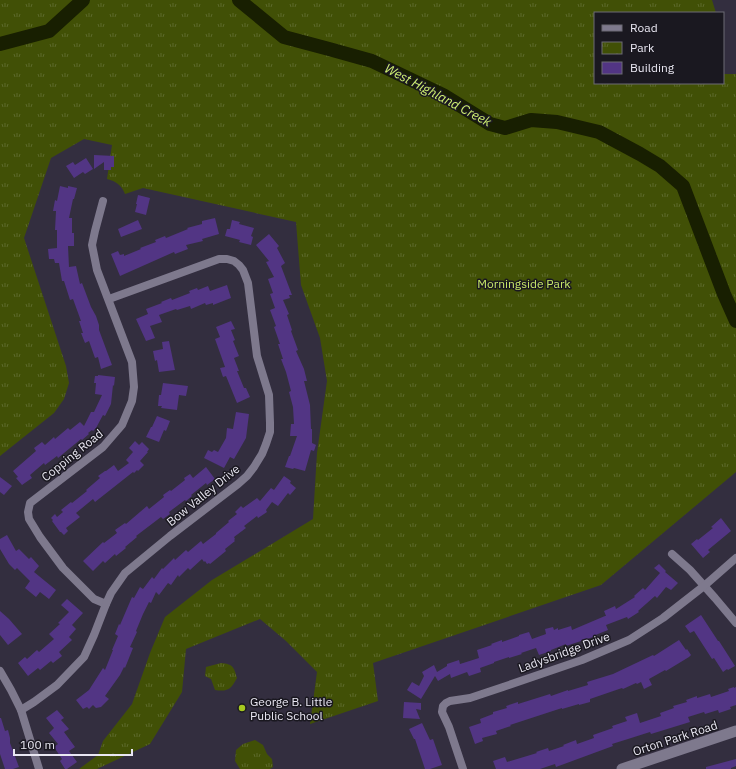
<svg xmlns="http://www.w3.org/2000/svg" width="736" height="769" font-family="'IBM Plex Sans',sans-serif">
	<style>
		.park { fill: url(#park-tufts) }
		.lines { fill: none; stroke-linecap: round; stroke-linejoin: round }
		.river { stroke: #181f01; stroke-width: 14 }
		.building { fill: #523584 }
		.street { stroke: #7e798d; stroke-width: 8 }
		.secondary { stroke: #7e798d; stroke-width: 11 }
		.poi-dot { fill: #a6c820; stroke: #1a1820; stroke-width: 1.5 }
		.labels { text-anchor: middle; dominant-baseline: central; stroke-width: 3; stroke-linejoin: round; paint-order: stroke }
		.park-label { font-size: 12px; fill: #c9e969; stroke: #1a1820 }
		.street-label { font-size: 12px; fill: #e9e7f2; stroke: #1a1820 }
		.poi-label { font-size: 12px; fill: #e9e7f2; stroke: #1a1820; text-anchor: start }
		.water-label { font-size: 13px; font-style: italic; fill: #d1f272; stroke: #1a1820 }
	</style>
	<defs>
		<pattern id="park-tufts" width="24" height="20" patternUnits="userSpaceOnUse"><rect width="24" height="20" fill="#415006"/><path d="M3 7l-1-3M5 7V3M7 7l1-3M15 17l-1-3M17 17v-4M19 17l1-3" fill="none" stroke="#5c692b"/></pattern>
	</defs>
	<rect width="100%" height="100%" fill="#332e3f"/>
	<!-- park -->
	<g class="park">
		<path d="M0,0H712L716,13H595V83H723V74H736V472L601,585L373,663L378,701L310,724L317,672L286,641L260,619L186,649L182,692L150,744L97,769H79L98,755L103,741L132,704L150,653L165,617L212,580L313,519L317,453L327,381L320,338L301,285L296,222L143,188L125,194C122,186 116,181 107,179L112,145L84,139L51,158L24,238L66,366L69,383L64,399L54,413L0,456Z"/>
		<path d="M221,663C233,664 234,667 237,678C231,689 228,692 215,690L211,679L205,676L206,667Z"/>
		<polygon points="255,740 263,745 267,754 272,759 273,767 270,769 240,769 235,761 236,750 243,744"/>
	</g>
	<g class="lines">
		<!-- river -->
		<g class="river">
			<polyline points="239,0 284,37 329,49 372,61 443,95 490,124 505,128 531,120 557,122 599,132 640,154 660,166 683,186 724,294 736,321"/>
			<polyline points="0,44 49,31 83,0"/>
		</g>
	</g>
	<!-- building -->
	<g class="building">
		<polygon points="94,155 114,156 114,167 111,167 111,170 104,170 104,162 94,169"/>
		<polygon points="86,158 93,169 85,174 83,172 74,178 66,166 73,162 75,165"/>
		<polygon points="60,186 68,188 68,186 77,188 74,199 73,199 69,218 72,218 72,233 74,233 74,246 68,246 69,267 76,266 80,284 82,283 91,307 96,316 99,325 99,330 112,365 101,369 98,357 95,358 89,341 85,343 81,333 83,333 79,321 81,321 73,299 70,300 64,281 62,281 59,263 55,263 54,259 49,259 48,249 57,248 57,230 55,230 56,211 53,211 55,200 57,201"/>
		<polygon points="138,195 150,198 146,215 135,212 137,204 136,204"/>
		<polygon points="215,218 219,234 202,239 203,241 186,245 188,249 175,254 174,252 120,276 111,254 118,251 120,255 124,254 124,256 141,249 140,248 156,242 155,240 165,236 166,238 188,229 187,228 202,224 202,221"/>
		<polygon points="138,220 142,229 121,237 118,229"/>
		<polygon points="232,220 240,222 239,224 254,228 251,236 253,237 251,245 239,242 240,240 225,236 227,229 230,229"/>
		<polygon points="269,234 279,246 277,248 285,263 281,266 292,295 289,295 290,298 283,300 289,314 287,315 292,330 291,331 298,350 296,351 304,369 307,381 304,381 310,405 311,429 312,429 312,443 316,445 314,451 311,450 305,471 294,468 293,469 285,467 289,456 290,456 297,436 290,436 291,424 294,424 293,407 289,392 291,391 286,372 281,359 283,359 278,344 280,344 274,327 276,326 270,310 275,308 270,294 273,293 268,279 274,277 266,262 269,261 256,245"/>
		<polygon points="227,285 231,298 213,305 213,303 206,305 205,303 191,309 190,306 177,310 176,309 159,315 162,322 150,326 155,338 146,341 136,319 148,314 146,309 162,303 161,302 171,298 172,300 190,293 189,291 197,288 198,290 208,286 210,291"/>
		<polygon points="231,321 235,329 231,330 235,340 233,341 239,356 234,358 239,371 237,371 244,388 246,388 250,397 237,403 226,376 223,377 220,368 225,367 215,339 220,337 216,327"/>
		<polygon points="169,341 175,370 159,372 157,360 155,361 153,351 163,349 162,342"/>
		<polygon points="98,375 115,377 114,386 113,385 111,404 105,416 103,415 96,428 93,431 92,430 88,433 89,434 82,440 81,439 58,458 57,456 45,465 44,463 30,475 32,478 22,485 16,478 18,477 13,471 36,451 34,448 42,442 45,445 54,437 55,439 68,428 70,430 80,422 84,426 91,412 94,412 102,395 95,394 96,383 94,383 95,376 98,376"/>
		<polygon points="163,383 188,386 186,396 179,395 177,410 161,408 162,406 158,406 159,395 161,395"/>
		<polygon points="236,412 249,414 246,438 234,459 230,457 224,468 204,458 208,450 212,452 214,450 218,452 226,438 227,428 233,429"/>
		<polygon points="157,416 170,421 166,431 164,430 159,442 146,437 151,427 152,427"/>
		<polygon points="135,441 139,445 142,442 149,449 147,452 148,452 140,461 144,465 138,471 137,470 134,473 133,472 95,502 93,499 76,513 80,517 66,528 68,531 64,535 61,532 60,532 52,521 53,520 51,518 55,514 57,517 63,512 61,510 71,502 72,503 87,491 86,490 100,478 98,476 105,471 106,471 114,465 118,471 129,463 126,460 133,452 129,448"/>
		<polygon points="206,467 215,479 207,485 206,483 191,495 192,496 186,501 185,500 169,512 170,514 163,519 161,517 136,536 137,537 125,547 126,548 116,556 115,554 105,563 103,561 93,571 83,561 103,542 104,543 117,533 115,530 125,523 126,524 147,506 149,509 164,497 163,495 170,490 171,491 185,480 184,478 190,474 193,478"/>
		<polygon points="284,476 291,481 290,483 296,488 290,495 288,493 278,506 272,502 266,510 267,512 258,518 257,516 244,526 246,528 234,537 235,539 234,540 235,541 225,549 226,551 210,564 209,563 207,564 205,561 204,562 202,559 190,570 188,568 179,577 178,575 171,585 168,583 159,595 156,592 151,603 149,602 143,614 136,631 137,632 130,647 133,648 125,668 124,667 120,675 105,696 109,699 101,707 96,708 93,705 89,709 87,707 83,709 76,700 89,690 103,668 105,670 113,650 112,650 118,636 115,634 119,624 120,625 132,597 134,598 140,587 143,589 152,577 154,579 162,568 163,569 174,558 175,560 186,550 188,552 201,541 203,544 216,534 216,533 229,522 228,521 237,514 235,512 241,506 243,508 257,498 260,501 271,488 274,490"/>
		<polygon points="0,477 12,486 4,495 0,492"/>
		<polygon points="721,518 731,531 708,550 710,552 703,558 691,544 697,539 698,540 713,528 711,527"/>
		<polygon points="7,535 16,551 19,549 29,559 31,557 39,566 34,572 56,590 49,599 40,592 36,597 25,588 30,581 17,568 15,570 9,564 0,549 0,539"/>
		<polygon points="659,564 666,571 665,572 678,583 671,590 666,587 657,598 655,596 638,611 639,612 628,619 627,617 606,625 608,630 593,636 593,637 566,646 566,644 551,650 551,651 539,655 536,648 521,653 522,654 509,658 509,657 494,662 494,663 480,668 481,672 469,676 467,672 451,678 450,674 438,681 435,676 421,699 407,690 412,682 419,686 424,676 422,672 434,665 437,672 447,666 447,664 459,660 460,664 479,658 477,650 492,645 491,644 502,640 502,642 519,636 519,635 529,632 532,639 546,634 545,629 553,627 554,630 558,628 558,630 571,626 572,630 605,616 606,616 604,611 615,606 616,609 635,597 634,596 643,588 645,590 660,573 654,568"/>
		<polygon points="67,599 83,613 72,625 76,629 69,637 72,640 59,652 62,656 53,663 51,661 40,670 38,668 28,676 18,663 25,657 27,659 37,650 39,652 54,639 49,634 60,624 58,623 69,612 61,605"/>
		<polygon points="0,611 9,619 22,634 8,645 0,635"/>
		<polygon points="701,615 718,641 719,641 735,666 728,670 727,669 723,672 714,658 712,659 694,631 690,633 685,626"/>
		<polygon points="679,640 686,650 687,649 691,655 689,657 666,671 665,670 649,679 652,685 644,689 641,682 637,684 636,683 623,689 622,688 590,699 590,702 579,705 579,704 562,709 562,708 510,725 511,726 496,731 497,734 482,738 483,741 475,744 469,727 481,723 480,719 493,714 493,712 507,708 506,706 518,702 518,704 550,694 551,696 568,690 568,691 588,685 587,682 613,674 653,655 654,656"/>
		<polygon points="734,687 734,688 736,687 736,705 730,707 731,709 719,713 718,710 705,714 704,712 688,717 690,722 651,734 650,732 628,739 612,744 613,746 556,767 555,764 540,769 496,769 493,761 505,757 507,762 537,753 536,752 548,748 549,751 564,746 563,745 576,740 577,744 594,738 593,735 613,728 612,726 627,721 625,717 637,713 640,723 661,716 660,713 674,708 673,706 687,702 686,700 697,696 697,698 710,694 711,697 729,691 728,689"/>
		<polygon points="404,702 421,703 421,710 416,709 420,719 403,718"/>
		<polygon points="57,710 64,718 61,720 69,729 64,732 75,747 69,751 77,762 67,769 65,769 60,761 62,759 54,747 58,744 49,733 54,728 46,718"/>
		<polygon points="0,718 1,718 5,731 8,730 10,738 10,743 19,767 13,769 5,769 0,754"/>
		<polygon points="422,723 430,740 433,739 442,765 430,769 425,769 415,739 414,739 409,729"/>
		<polygon points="736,759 736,766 731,768 731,769 706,769 706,767"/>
	</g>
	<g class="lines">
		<!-- street -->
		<g class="street">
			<polyline points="103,201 95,231 92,245 97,270 132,362 134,387 132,401 122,425 103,447 30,503 28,512 29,519 40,537 63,568 94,599 106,604"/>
			<polyline points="672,554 690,570 715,598 736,623"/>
			<polyline points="0,671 11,690 21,710 39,769"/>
			<polyline points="21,710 34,702 57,685 84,657 94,635 106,604 111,593 125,573 170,536 238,484 247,476 254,467 262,454 266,444 270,432 270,423 269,395 257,356 248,283 243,270 239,265 234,261 227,259 219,259 109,299"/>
			<polyline points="463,769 449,727 442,712 443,706 446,703 450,701 470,698 503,687 582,660 629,640 663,618 704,586 736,558"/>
		</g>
		<!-- secondary -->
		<polyline class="secondary" points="622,769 736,731"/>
	</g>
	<!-- markers -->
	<circle class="poi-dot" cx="242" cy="708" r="4"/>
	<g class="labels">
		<!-- park labels -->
		<g class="park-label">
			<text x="524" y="283">Morningside Park</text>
		</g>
		<!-- street labels -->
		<g class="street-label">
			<text transform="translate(72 455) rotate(-39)">Copping Road</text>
			<text transform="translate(203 495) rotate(-39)">Bow Valley Drive</text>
			<text transform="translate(564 652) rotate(-20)">Ladysbridge Drive</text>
			<text transform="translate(675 738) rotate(-18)">Orton Park Road</text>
		</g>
		<!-- poi labels -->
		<g class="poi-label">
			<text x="250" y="701">George B. Little<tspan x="250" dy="14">Public School</tspan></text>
		</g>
		<!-- water labels -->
		<g class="water-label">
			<text transform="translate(438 95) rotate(28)">West Highland Creek</text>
		</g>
	</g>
	<!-- legend -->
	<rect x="594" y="12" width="130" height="72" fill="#1a1820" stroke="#6d6b74"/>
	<rect x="602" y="25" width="20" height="6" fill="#7e798d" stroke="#6d6b74"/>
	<text x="630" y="32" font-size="12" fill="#e9e7f2">Road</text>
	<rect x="602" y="42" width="20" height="12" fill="url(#park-tufts)" stroke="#6d6b74"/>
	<text x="630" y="52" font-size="12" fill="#e9e7f2">Park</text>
	<rect x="602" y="62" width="20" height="12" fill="#523584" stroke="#6d6b74"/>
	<text x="630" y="72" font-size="12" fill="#e9e7f2">Building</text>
	<!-- scale -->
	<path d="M14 749v6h118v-6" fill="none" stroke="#e9e7f2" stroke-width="2"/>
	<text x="20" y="749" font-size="12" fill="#e9e7f2" stroke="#1a1820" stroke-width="3" paint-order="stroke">100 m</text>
</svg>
